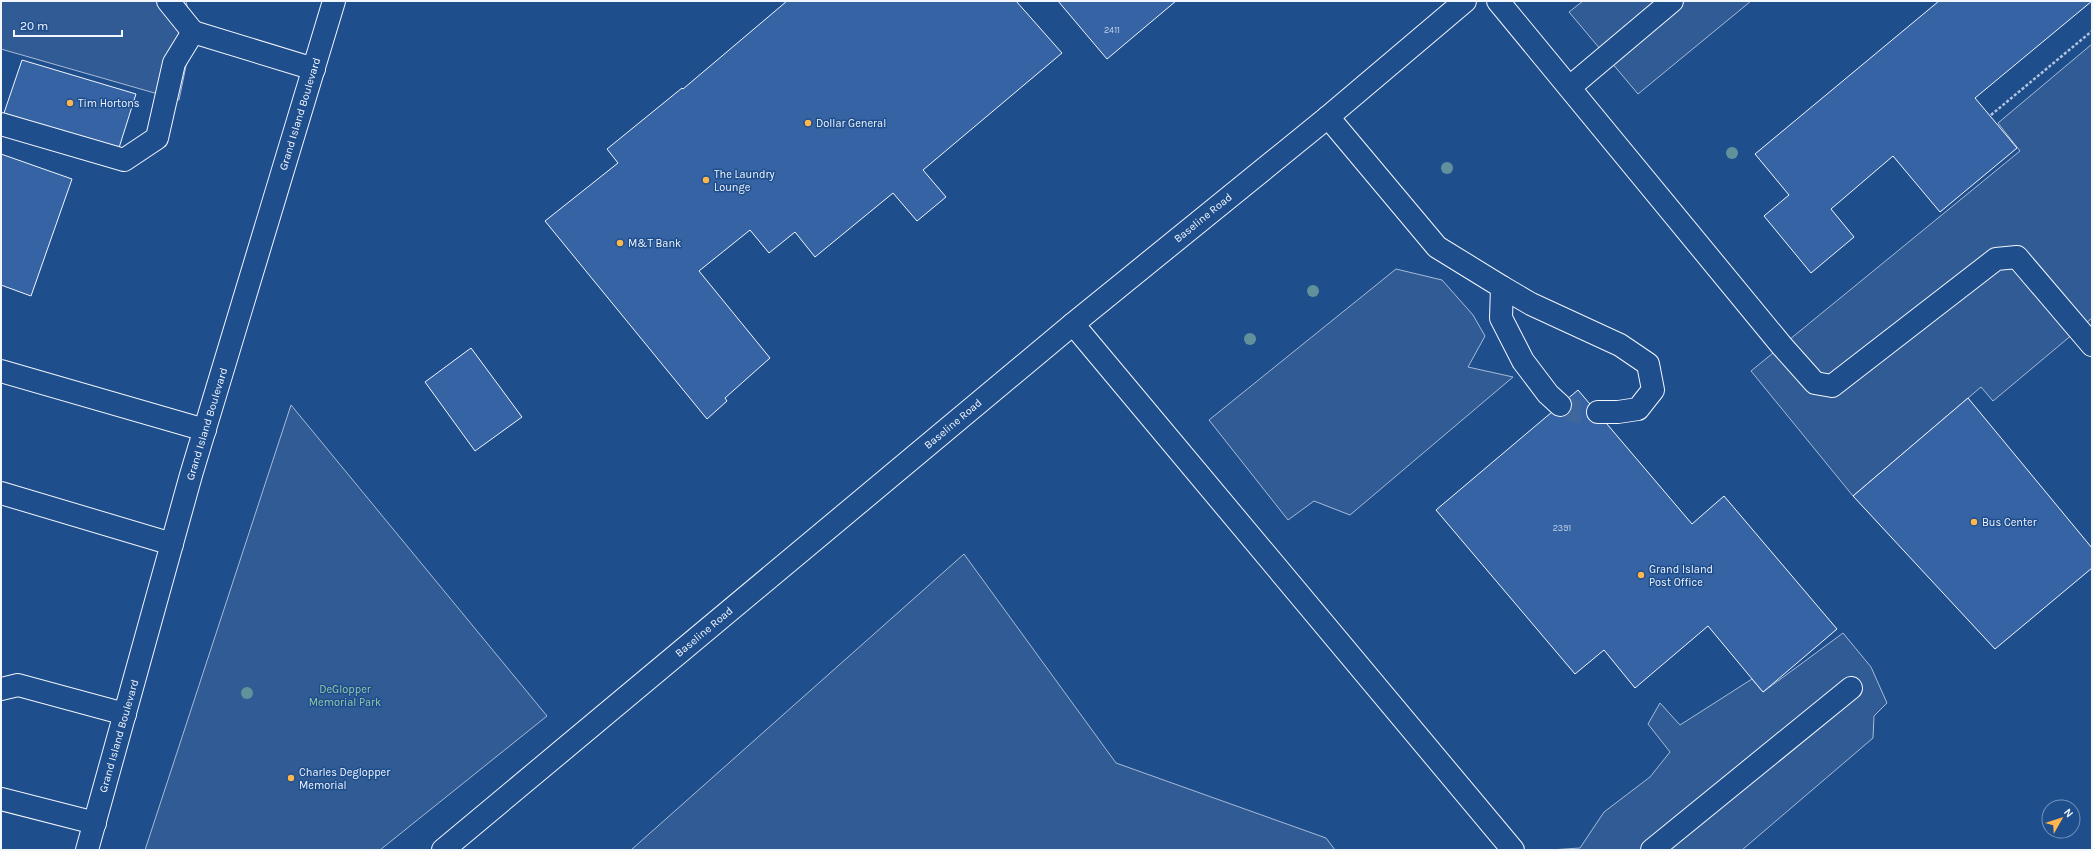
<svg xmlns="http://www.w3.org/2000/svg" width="2093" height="851" font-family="Karla,sans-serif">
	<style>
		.built { fill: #305b95; stroke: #a8bbd7 }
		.building { fill: #3563a3; stroke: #f2f6ff }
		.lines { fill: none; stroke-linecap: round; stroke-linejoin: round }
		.minor-tunnel { stroke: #3f679d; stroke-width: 22; stroke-dasharray: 22 11; stroke-linecap: butt }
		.minor-casing { stroke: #f2f6ff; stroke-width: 24 }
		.major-casing { stroke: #f2f6ff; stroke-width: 24 }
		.path { stroke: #b3c4dc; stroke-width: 2.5; stroke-dasharray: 3 2; stroke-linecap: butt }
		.minor { stroke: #1f4e8c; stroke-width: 22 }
		.major { stroke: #1f4e8c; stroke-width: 22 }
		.tree { fill: #61919a }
		.poi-dot { fill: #ffb74d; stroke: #1f4e8c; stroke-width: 1.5 }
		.labels { text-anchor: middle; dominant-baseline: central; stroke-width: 3; stroke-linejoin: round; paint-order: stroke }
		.number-label { font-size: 9px; fill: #c3d1e8 }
		.poi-label { font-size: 11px; fill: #f2f6ff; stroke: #1f4e8c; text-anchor: start }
		.street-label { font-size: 11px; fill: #f2f6ff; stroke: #1f4e8c }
		.park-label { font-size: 11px; fill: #97c8a6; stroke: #1f4e8c }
	</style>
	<rect width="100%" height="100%" fill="#1f4e8c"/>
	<!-- built -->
	<g class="built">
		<polygon points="1,1 186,1 193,32 179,100 1,49"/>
		<polygon points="1583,1 1751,1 1638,94 1569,12"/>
		<polygon points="2092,44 2092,318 1993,401 1981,387 1853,496 1751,371 2020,151 1998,123"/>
		<polygon points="1396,269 1442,280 1473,315 1485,336 1468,367 1513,377 1350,515 1314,501 1288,520 1209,420"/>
		<polygon points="291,405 547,716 380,850 145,850"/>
		<polygon points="964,554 1116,763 1326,838 1335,850 631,850"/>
		<polygon points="1843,633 1871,667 1887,703 1874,716 1873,738 1742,850 1550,850 1580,848 1604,812 1650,777 1670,752 1648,724 1660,703 1680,725 1752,679 1763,692"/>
	</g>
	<!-- building -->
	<g class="building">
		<polygon points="787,1 1016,1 1062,53 923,170 946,197 917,221 893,193 815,257 795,232 769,253 750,230 699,271 770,358 725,398 727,401 707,419 545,221 618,163 607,149 682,88 683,89"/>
		<polygon points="1058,1 1176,1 1107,59"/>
		<polygon points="1939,1 2092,1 1975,98 2017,148 1940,212 1893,156 1831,209 1854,237 1811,273 1764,216 1789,195 1755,154"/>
		<polygon points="22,60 136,94 118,151 4,113"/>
		<polygon points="1,154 72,179 31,296 1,285"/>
		<polygon points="471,348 522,417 475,451 425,382"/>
		<polygon points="1578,390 1692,524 1724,496 1837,629 1763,692 1708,626 1635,688 1604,650 1575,674 1436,510"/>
		<polygon points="1968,398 2092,548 2092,568 1995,649 1853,496"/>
	</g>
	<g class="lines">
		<!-- minor-tunnel -->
		<polyline class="minor-tunnel" points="1560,405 1578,412 1598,412"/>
		<!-- minor casing -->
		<g class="minor-casing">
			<g id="minor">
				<polyline points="168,1 193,32"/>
				<polyline points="1498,1 1782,346 1815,383 1832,386 1996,259 2017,257 2092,345"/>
				<polyline points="1570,87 1672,1"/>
				<polyline points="1328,117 1437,247 1502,287 1501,318 1523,361 1548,394 1560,405"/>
				<polyline points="1,124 124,160 157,138 174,63 193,32 314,69"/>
				<polyline points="1502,287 1531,304 1620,345 1648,364 1653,390 1638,409 1618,412 1598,412"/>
				<polyline points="1073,324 1513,850"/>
				<polyline points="1,371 205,430"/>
				<polyline points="1,493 172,544"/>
				<polyline points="1,689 18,685 125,714"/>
				<polyline points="1,799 95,823"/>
				<polyline points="443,850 1073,324 1328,117 1465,1"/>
				<polyline points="1652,850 1851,688"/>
			</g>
		</g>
		<!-- major casing -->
		<g class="major-casing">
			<polyline id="major" points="87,850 191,475 334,1"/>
		</g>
		<!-- path -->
		<polyline class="path" points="1991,115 2092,31"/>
		<!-- minor -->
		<use href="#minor" class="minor"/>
		<!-- major -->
		<use href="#major" class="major"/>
	</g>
	<!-- trees -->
	<g class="tree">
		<circle cx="1732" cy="153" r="6"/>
		<circle cx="1447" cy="168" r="6"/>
		<circle cx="1313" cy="291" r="6"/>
		<circle cx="1250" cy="339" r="6"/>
		<circle cx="247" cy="693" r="6"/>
	</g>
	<!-- markers -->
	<g class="poi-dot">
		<circle cx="70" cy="103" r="4"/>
		<circle cx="808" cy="123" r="4"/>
		<circle cx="706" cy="180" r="4"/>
		<circle cx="620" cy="243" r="4"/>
		<circle cx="1974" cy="522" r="4"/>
		<circle cx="1641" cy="575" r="4"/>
		<circle cx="291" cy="778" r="4"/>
	</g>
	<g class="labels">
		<!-- number labels -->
		<g class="number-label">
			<text x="1112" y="30">2411</text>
			<text x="1562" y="528">2391</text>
		</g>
		<!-- poi labels -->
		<g class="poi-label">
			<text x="78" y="103">Tim Hortons</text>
			<text x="816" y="123">Dollar General</text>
			<text x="714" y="174">The Laundry<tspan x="714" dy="13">Lounge</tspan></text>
			<text x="628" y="243">M&amp;T Bank</text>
			<text x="1982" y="522">Bus Center</text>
			<text x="1649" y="569">Grand Island<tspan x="1649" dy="13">Post Office</tspan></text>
			<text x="299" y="772">Charles Deglopper<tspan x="299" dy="13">Memorial</tspan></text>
		</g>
		<!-- street labels -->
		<g class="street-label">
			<text transform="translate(300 114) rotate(-73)">Grand Island Boulevard</text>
			<text transform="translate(1203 218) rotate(-39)">Baseline Road</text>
			<text transform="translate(207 424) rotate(-73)">Grand Island Boulevard</text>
			<text transform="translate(953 424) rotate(-40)">Baseline Road</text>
			<text transform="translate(704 632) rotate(-40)">Baseline Road</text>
			<text transform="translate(119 736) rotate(-74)">Grand Island Boulevard</text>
		</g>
		<!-- park labels -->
		<g class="park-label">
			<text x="345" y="689">DeGlopper<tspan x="345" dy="13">Memorial Park</tspan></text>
		</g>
	</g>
	<!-- border -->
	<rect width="2093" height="851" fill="none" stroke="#f2f6ff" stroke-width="4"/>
	<!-- north arrow -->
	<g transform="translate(2061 819) rotate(51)"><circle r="19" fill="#1f4e8c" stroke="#7391ba"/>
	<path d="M0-3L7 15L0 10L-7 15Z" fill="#ffb74d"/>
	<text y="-6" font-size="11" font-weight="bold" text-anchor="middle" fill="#f2f6ff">N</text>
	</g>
	<!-- scale -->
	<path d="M14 30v6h108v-6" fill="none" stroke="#f2f6ff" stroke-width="2"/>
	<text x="20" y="30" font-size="12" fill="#f2f6ff" stroke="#1f4e8c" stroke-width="3" paint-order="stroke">20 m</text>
</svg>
